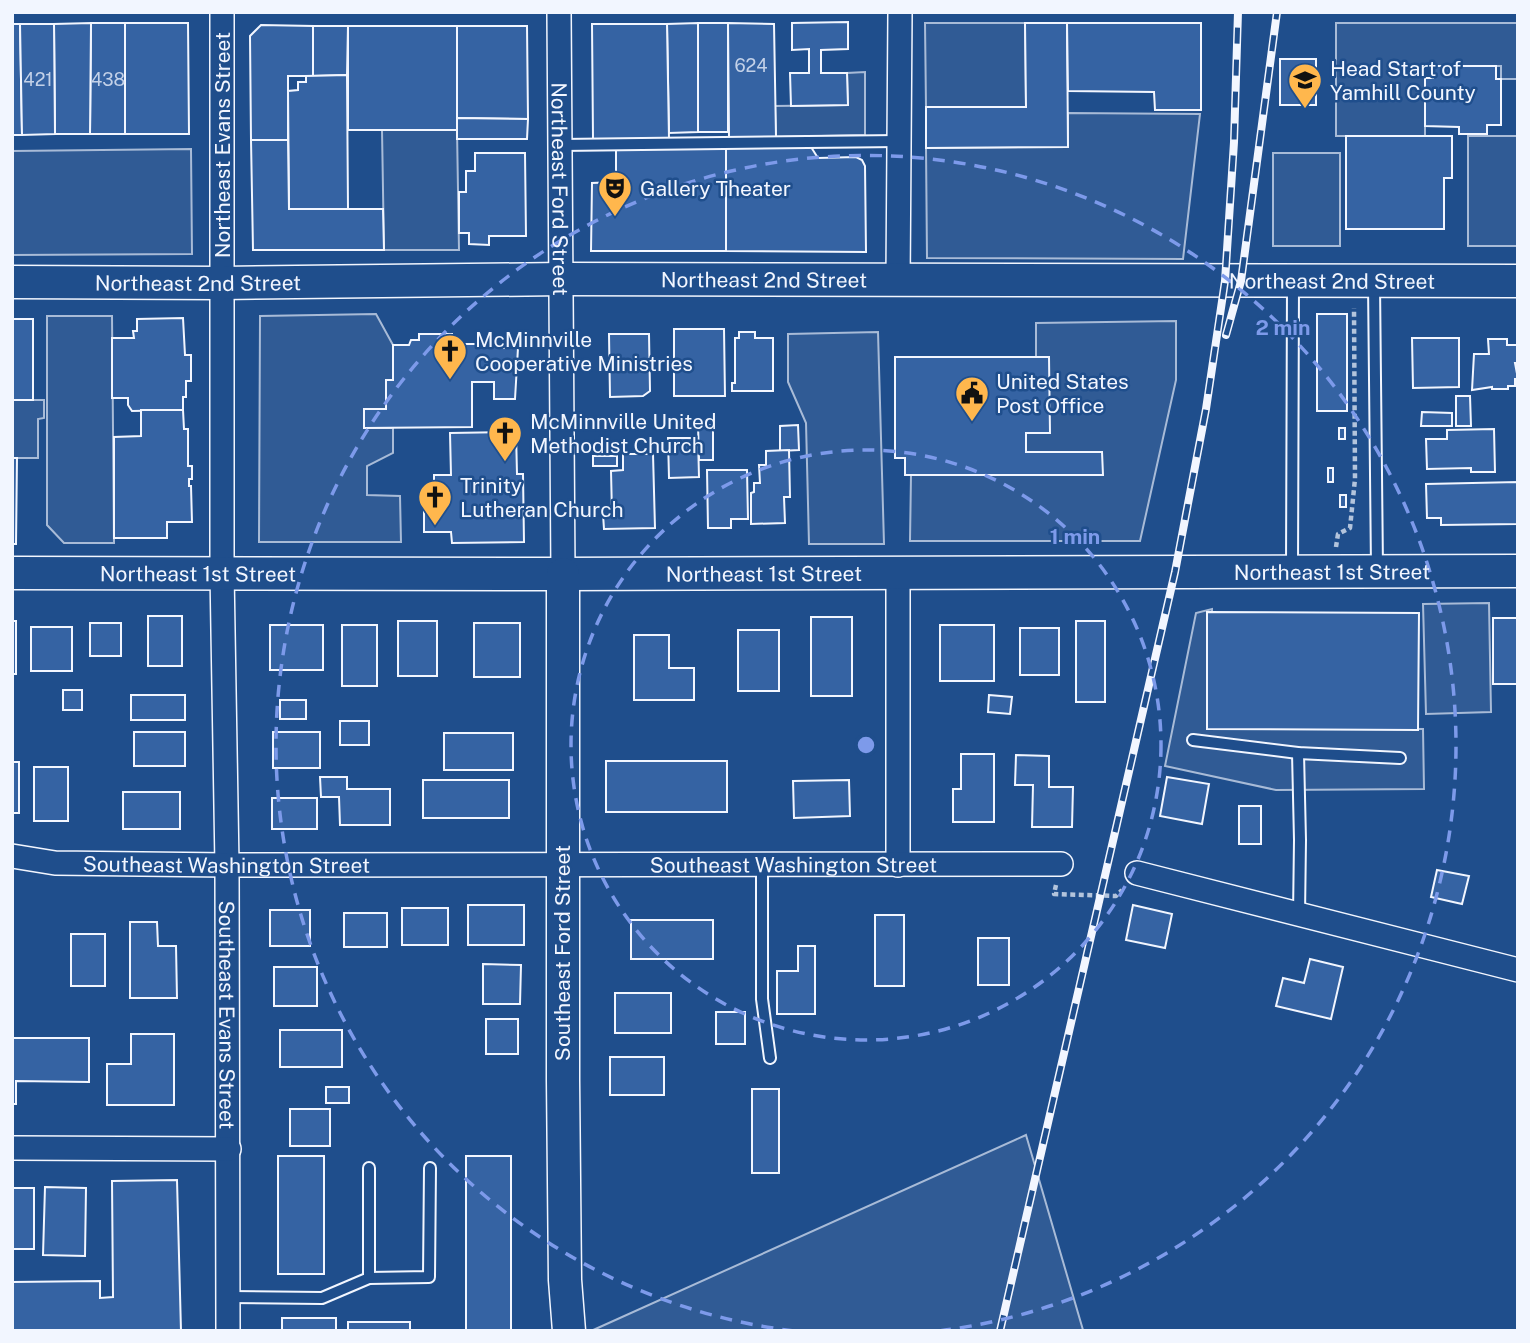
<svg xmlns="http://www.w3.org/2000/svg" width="1530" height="1343" font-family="'Public Sans',sans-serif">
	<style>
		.built { fill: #305b95; stroke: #a8bbd7; stroke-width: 2 }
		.building { fill: #3563a3; stroke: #f2f6ff; stroke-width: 2 }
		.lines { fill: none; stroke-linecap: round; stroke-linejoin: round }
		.lane-casing { stroke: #f2f6ff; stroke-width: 14 }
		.street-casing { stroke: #f2f6ff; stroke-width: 26 }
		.secondary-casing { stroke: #f2f6ff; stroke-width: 35 }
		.path { stroke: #b3c4dc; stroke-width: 4.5; stroke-dasharray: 5 3.5; stroke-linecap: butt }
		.lane { stroke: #1f4e8c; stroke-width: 10 }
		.street { stroke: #1f4e8c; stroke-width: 23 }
		.secondary { stroke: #1f4e8c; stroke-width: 32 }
		.rail-casing { stroke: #f2f6ff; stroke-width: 8 }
		.rail { stroke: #1f4e8c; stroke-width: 5; stroke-dasharray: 16; stroke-linecap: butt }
		.ring { fill: none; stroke: #7d9aea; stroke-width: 3.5; stroke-dasharray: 12 9 }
		.labels { text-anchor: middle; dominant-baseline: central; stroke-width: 5; stroke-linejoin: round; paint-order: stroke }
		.number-label { font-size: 18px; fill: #c3d1e8 }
		.poi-label { font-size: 21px; fill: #f2f6ff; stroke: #1f4e8c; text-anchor: start }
		.street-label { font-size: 21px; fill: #f2f6ff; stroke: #1f4e8c }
		.centre { fill: #7d9aea; stroke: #1f4e8c; stroke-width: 3.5 }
		.ring-label { font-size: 21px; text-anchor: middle; font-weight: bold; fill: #7d9aea; stroke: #1f4e8c; stroke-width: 5; stroke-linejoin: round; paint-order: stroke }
	</style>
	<rect width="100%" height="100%" fill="#1f4e8c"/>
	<!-- built -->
	<g class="built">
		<polygon points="925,23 1025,23 1026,107 926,107"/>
		<polygon points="1336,23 1518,23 1518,79 1501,79 1501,66 1425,66 1425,136 1336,136"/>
		<polygon points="865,72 865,135 776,137 775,106 848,105 847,73"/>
		<polygon points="1068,113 1200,114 1183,259 927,258 926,148 1068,147"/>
		<polygon points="382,130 457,130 459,250 384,250"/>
		<rect x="1468" y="136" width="50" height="110"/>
		<polygon points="191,149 192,254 12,255 12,151"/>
		<rect x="1273" y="153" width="67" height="93"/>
		<polygon points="376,314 393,345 393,380 386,381 386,409 365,409 365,428 393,428 393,453 367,466 367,495 400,496 401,542 259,542 260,316"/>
		<polygon points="47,316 112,316 114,543 64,543 47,525"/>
		<polygon points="1176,321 1176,380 1140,541 910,541 911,475 1026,474 1026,433 1036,433 1036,323"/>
		<polygon points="878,332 884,544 809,544 806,423 788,382 788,334"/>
		<polygon points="12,400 44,400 44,418 38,419 38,458 12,458"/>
		<polygon points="1489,603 1491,712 1426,714 1423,604"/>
		<polygon points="1212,609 1211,727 1423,729 1424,789 1276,790 1165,766 1196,613"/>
		<polygon points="1026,1135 1083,1330 1086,1331 591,1331"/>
	</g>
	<!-- building -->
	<g class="building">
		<polygon points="848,22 848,49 821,50 821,73 847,73 848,105 791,106 790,73 809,73 809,49 792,50 792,23"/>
		<polygon points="91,23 125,23 125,134 90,134"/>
		<polygon points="91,23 90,134 55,134 54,24"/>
		<polygon points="125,23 188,23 189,134 125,134"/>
		<polygon points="698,23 698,132 669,133 667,24"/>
		<rect x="698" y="23" width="30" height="109"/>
		<polygon points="728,23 774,24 776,137 729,137"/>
		<polygon points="1025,23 1067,23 1068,147 926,148 926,107 1026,107"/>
		<polygon points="1067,23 1201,23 1201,110 1155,110 1154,92 1068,91"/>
		<polygon points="12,24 20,24 22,135 12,135"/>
		<polygon points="20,24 54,24 55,134 22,135"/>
		<polygon points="592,24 667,24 669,139 593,139"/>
		<polygon points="261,25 313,26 313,76 288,76 288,140 251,140 250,36"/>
		<polygon points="313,26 348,26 347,75 313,76"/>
		<rect x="348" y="26" width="109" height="104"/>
		<polygon points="457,26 527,26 528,119 457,118"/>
		<rect x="1280" y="59" width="36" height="46"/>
		<polygon points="1433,66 1496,66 1496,79 1501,79 1501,125 1487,125 1487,134 1459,134 1459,127 1425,126 1425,78 1433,78"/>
		<polygon points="347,75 348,209 289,209 288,91 298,90 298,82 306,82 306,76"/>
		<polygon points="457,118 528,119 527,139 457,139"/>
		<polygon points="1346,136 1452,136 1452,178 1444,178 1444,229 1346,229"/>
		<polygon points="251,140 288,140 289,209 383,209 384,250 253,250"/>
		<polygon points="811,147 818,158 856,157 862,160 865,166 866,252 726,251 726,148"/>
		<polygon points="726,148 726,251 591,251 592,183 616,182 616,149"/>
		<polygon points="475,153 525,153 526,236 489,236 489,245 469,244 469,233 459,233 459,192 466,192 466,171 475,171"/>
		<rect x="1317" y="314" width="30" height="97"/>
		<polygon points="183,318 185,355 191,355 191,381 186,381 186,397 183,397 183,410 132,411 128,405 128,398 112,398 112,338 134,338 133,331 137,331 137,319"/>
		<rect x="12" y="319" width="21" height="81"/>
		<polygon points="674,329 724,329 725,396 674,396"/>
		<polygon points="739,332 755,332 755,338 773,338 773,391 732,391 732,383 735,383 735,338 739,338"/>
		<polygon points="419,334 452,334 452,344 504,344 504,348 518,348 515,399 494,399 494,382 472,382 472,427 364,428 364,409 386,409 386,380 393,380 393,345 409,345 411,340 419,340"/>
		<polygon points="609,334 649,334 650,391 643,396 610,397"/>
		<polygon points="1412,338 1459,338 1459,387 1413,388"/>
		<polygon points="1488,339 1507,339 1507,345 1518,345 1518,363 1515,363 1518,379 1515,379 1515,386 1508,386 1508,389 1492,389 1492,387 1472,390 1474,354 1489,354"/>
		<polygon points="895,357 1049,357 1050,433 1026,433 1026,452 1102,452 1103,475 905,475 905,458 895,458"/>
		<polygon points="1456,396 1470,396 1471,426 1456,426"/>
		<polygon points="141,410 183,410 184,429 188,429 188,466 192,466 192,479 189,479 189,486 191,486 192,522 167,522 167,538 114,538 114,437 141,436"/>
		<polygon points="1422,412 1452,413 1452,426 1421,426"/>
		<polygon points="698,425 713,425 713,460 699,460"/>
		<polygon points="798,425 799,450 780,451 780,426"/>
		<rect x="1339" y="428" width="6" height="11"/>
		<polygon points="1494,429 1495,472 1471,472 1471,468 1427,469 1426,439 1447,439 1447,430"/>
		<polygon points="516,432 517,474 523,474 524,542 452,543 451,532 424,532 424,492 434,491 434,475 451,475 450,433"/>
		<polygon points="668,438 698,438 699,477 669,478"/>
		<polygon points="789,450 790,497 784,497 785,523 751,524 751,493 754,492 754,483 760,483 759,465 766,465 766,451"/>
		<polygon points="623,454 653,454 655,528 604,529 603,514 612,514 611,471 623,470"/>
		<rect x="593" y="456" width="24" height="10"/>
		<polygon points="12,458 17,458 16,544 12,544"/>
		<rect x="1328" y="468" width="5" height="14"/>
		<polygon points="707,470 747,470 748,519 731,519 731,528 708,528"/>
		<polygon points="1518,482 1518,524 1441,525 1441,518 1427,518 1426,484"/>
		<rect x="1340" y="495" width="6" height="12"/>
		<polygon points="1207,612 1419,613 1418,730 1207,729"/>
		<rect x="148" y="616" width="34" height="50"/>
		<rect x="811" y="617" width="41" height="79"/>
		<rect x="1493" y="618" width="25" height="66"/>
		<rect x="12" y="621" width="4" height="53"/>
		<rect x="398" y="621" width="39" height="55"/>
		<rect x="1076" y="621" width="29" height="81"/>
		<rect x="90" y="623" width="31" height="33"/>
		<rect x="474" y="623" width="46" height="54"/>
		<rect x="270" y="625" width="53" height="45"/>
		<rect x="342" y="625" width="35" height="61"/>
		<rect x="940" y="625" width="54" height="56"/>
		<rect x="31" y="627" width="41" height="44"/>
		<rect x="1020" y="628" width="39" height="47"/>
		<rect x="738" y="630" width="41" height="61"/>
		<polygon points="634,635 669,635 669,668 694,668 694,700 634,700"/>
		<rect x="63" y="690" width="19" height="20"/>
		<rect x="131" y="695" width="54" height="25"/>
		<polygon points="989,695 1012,697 1010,714 988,712"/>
		<rect x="280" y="700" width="26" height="19"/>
		<rect x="340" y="721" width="29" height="24"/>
		<rect x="134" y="732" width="51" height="34"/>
		<rect x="273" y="732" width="47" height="36"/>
		<rect x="444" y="733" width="69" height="37"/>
		<polygon points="961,754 994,754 994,822 953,822 953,789 961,789"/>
		<polygon points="1016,755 1049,756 1049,787 1073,787 1072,827 1032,827 1033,785 1015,785"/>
		<rect x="606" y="761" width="121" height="51"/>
		<rect x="12" y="762" width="7" height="51"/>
		<rect x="34" y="767" width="34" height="54"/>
		<polygon points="320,777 347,777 347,789 390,789 390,825 340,825 339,797 321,797"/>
		<polygon points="1167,777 1209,784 1202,824 1160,816"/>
		<rect x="423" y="780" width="86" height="38"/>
		<polygon points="849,780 850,816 794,818 793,781"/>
		<rect x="123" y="792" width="57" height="37"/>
		<rect x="272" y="798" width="45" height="31"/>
		<rect x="1239" y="806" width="22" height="38"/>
		<polygon points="1437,870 1469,876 1462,904 1431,897"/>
		<rect x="468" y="905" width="56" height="40"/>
		<polygon points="1133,905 1172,914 1165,948 1126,940"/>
		<rect x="402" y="908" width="46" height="37"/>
		<rect x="270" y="910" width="40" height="36"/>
		<rect x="344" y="913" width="43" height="34"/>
		<rect x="875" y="915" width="29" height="71"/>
		<rect x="631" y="920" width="82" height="39"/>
		<polygon points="130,922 157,922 158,946 176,946 177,998 130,998"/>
		<rect x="71" y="934" width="34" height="52"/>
		<rect x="978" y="938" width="31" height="47"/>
		<polygon points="798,946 815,946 815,1014 777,1014 777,971 798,971"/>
		<polygon points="1310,959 1343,967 1331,1019 1276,1006 1283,978 1304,983"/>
		<polygon points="483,964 521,965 520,1004 483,1004"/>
		<rect x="274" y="967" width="43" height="39"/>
		<rect x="615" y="993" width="56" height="40"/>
		<rect x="716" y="1012" width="29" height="32"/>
		<rect x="486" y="1019" width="32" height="35"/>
		<rect x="280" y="1030" width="62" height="37"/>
		<polygon points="131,1034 174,1034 174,1105 107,1105 107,1064 131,1064"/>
		<polygon points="12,1038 89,1038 89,1082 16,1081 16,1104 12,1104"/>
		<rect x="610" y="1057" width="54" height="38"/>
		<rect x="326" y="1087" width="23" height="16"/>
		<rect x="752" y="1089" width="27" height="84"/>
		<rect x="290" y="1109" width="40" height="37"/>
		<rect x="278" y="1156" width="46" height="118"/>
		<rect x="466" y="1156" width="45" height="175"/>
		<polygon points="177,1180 181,1331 12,1331 12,1282 100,1281 100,1298 113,1297 112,1181"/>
		<polygon points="45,1187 86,1188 85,1256 43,1255"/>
		<rect x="12" y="1188" width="22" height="61"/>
		<rect x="282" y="1318" width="54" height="13"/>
		<rect x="348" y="1322" width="62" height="9"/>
	</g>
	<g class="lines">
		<!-- lane casing -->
		<g class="lane-casing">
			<g id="lane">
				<polyline points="561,145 899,141"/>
				<polyline points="1374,284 1377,569"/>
				<polyline points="1292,569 1293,284"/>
				<polyline points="1193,740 1298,753 1400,758"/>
				<polyline points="1298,753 1300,840 1299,915"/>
				<polyline points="762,865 762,999 770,1058"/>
				<polyline points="369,1278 429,1277 430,1168"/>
				<polyline points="228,1297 322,1298 369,1278 369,1168"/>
			</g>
		</g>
		<!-- street casing -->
		<g class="street-casing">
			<g id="street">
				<path id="s1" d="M222,12V572L227,865L228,1331"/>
				<path id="s2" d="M559,12L563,574"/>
				<polyline points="898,281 900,12"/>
				<polyline points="898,573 898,865"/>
				<path id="s3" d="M12,856L55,863L227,865L1061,864"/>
				<polyline points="1137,873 1518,970"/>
				<polyline points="12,1148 229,1149"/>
			</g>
		</g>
		<!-- secondary casing -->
		<g class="secondary-casing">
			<g id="secondary">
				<path id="s4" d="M12,282L222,283L562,279L1518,281"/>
				<path id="s5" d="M12,573L563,574L1518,571"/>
				<polyline points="563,574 563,1080 565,1280 569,1331"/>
			</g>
		</g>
		<!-- path -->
		<g class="path">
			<polyline points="1336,547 1338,534 1350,528 1355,479 1354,308"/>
			<polyline points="1056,885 1054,894 1116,896 1122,890"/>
		</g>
		<!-- lane -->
		<use href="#lane" class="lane"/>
		<!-- street -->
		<use href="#street" class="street"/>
		<!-- secondary -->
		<use href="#secondary" class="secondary"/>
		<!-- rail casing -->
		<g class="rail-casing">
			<g id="rail">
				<polyline points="1226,335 1241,281 1277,12"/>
				<polyline points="1000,1331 1175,572 1206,409 1225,281 1234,142 1238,12"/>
			</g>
		</g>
		<!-- rail -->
		<use href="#rail" class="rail"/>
	</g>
	<!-- distance rings -->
	<g class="ring">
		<circle cx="866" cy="745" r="295"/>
		<path d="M794 1331A590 590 0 1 1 938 1331"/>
	</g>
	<!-- icons -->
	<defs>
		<g id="school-pin" transform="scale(1.75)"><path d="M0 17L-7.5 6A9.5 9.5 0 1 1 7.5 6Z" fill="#ffb74d" stroke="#1f4e8c"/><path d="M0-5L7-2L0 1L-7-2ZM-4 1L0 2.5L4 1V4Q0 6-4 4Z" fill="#111"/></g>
		<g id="theatre-pin" transform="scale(1.75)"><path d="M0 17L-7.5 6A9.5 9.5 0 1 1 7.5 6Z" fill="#ffb74d" stroke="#1f4e8c"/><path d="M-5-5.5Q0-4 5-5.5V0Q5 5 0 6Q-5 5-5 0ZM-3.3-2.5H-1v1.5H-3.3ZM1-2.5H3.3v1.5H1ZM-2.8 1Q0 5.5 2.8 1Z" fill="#111"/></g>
		<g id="church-pin" transform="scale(1.75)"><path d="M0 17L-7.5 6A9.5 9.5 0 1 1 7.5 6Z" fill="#ffb74d" stroke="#1f4e8c"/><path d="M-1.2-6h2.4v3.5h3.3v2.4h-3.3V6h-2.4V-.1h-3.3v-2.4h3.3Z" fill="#111"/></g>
		<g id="civic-pin" transform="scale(1.75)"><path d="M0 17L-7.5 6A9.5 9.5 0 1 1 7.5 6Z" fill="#ffb74d" stroke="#1f4e8c"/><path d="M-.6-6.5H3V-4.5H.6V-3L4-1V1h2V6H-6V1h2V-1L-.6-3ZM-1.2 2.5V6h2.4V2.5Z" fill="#111"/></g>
	</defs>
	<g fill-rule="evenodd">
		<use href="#school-pin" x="1305" y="80"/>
		<use href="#theatre-pin" x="615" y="188"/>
		<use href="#church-pin" x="450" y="351"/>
		<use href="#civic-pin" x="972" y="393"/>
		<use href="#church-pin" x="505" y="433"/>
		<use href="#church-pin" x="435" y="497"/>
	</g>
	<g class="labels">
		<!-- number labels -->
		<g class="number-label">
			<text x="751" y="65">624</text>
			<text x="38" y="79">421</text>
			<text x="108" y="79">438</text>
		</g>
		<!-- poi labels -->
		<g class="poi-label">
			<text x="1330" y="68">Head Start of<tspan x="1330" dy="24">Yamhill County</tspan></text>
			<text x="640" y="188">Gallery Theater</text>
			<text x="475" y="339">McMinnville<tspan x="475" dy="24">Cooperative Ministries</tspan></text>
			<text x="996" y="381">United States<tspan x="996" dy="24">Post Office</tspan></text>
			<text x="530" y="421">McMinnville United<tspan x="530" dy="24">Methodist Church</tspan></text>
			<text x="460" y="485">Trinity<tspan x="460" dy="24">Lutheran Church</tspan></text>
		</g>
		<!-- street labels -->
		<g class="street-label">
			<text transform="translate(222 145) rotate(-90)">Northeast Evans Street</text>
			<text stroke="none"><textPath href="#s2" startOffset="177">Northeast Ford Street</textPath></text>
			<text stroke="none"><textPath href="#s4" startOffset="752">Northeast 2nd Street</textPath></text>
			<text stroke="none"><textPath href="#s4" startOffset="1320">Northeast 2nd Street</textPath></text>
			<text stroke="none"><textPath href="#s4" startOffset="186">Northeast 2nd Street</textPath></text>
			<text stroke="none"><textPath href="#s5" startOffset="1320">Northeast 1st Street</textPath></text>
			<text stroke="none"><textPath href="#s5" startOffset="186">Northeast 1st Street</textPath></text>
			<text stroke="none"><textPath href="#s5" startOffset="752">Northeast 1st Street</textPath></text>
			<text stroke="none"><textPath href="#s3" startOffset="215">Southeast Washington Street</textPath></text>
			<text stroke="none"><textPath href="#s3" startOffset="782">Southeast Washington Street</textPath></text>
			<text transform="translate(562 953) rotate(-90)">Southeast Ford Street</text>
			<text stroke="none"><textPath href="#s1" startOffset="1003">Southeast Evans Street</textPath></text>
		</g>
	</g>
	<circle cx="866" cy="745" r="10" class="centre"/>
	<g class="ring-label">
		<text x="1283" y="335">2 min</text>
		<text x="1075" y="544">1 min</text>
	</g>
	<!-- border -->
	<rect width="1530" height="1343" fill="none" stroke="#f2f6ff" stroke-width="28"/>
</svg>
